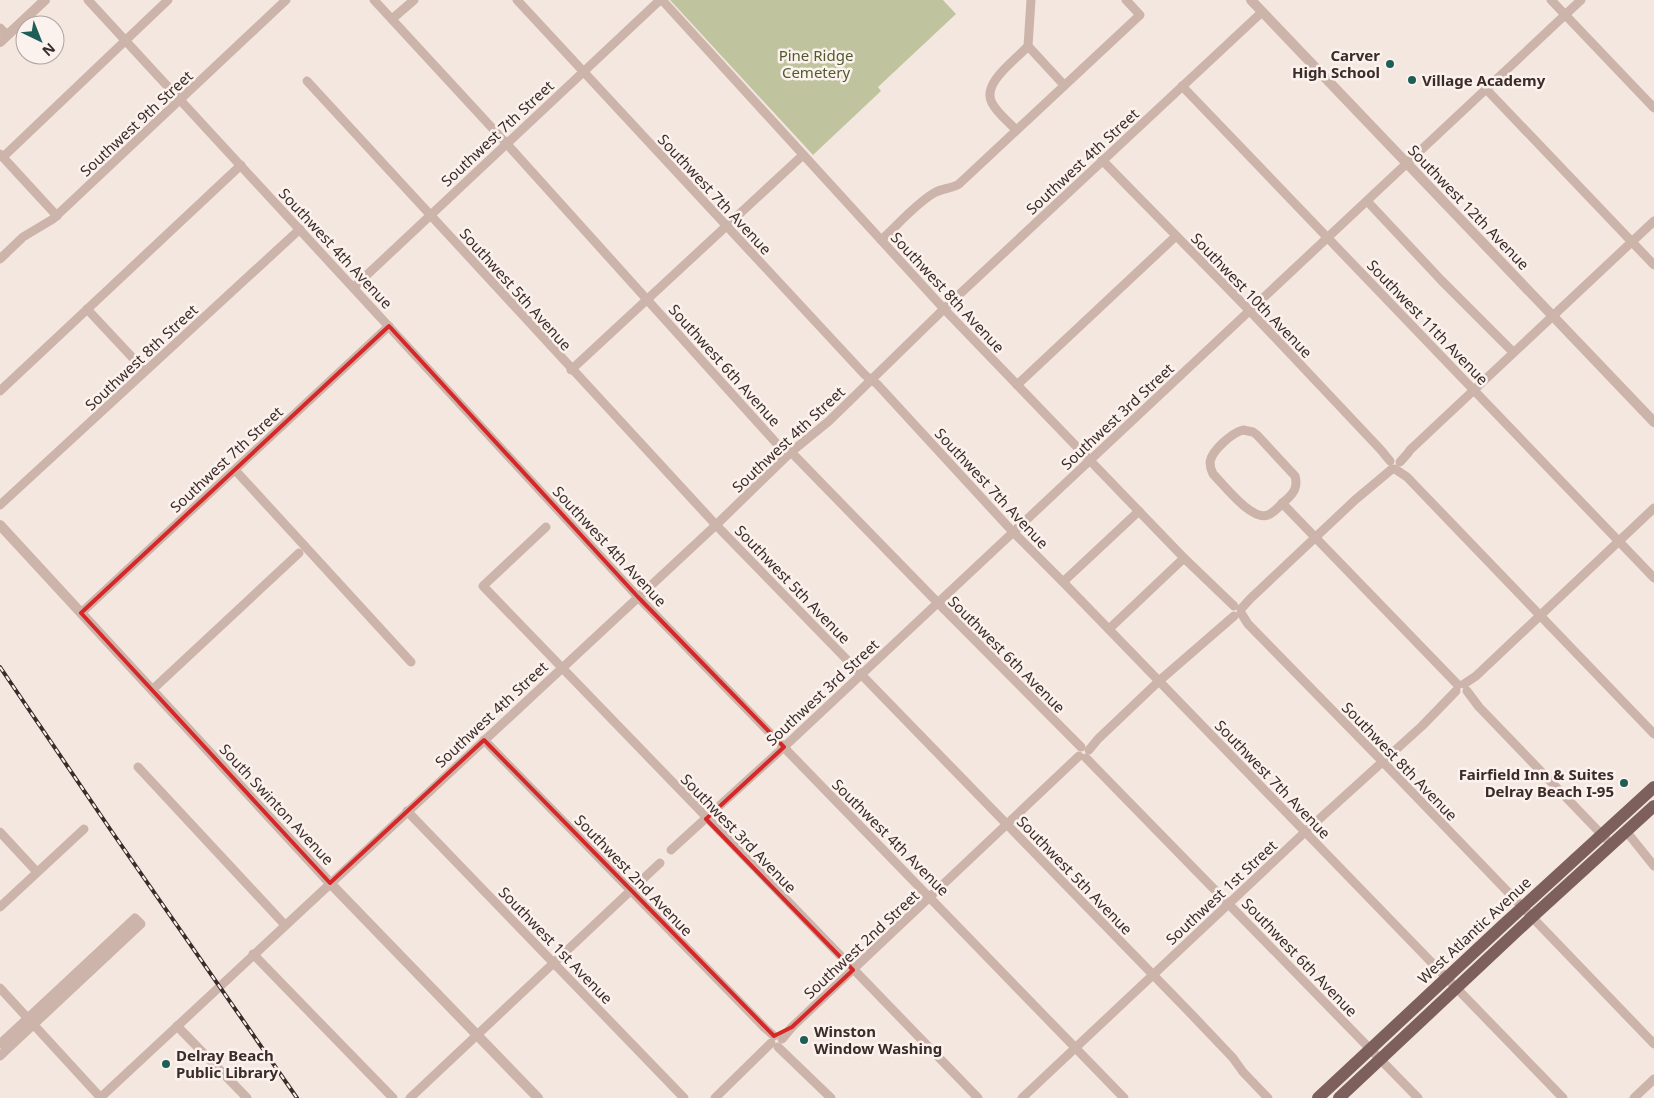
<svg xmlns="http://www.w3.org/2000/svg" width="1654" height="1098" font-family="'Noto Sans',sans-serif">
	<style>
		.green { fill: #bfc49f }
		.lines { fill: none; stroke-linecap: round; stroke-linejoin: round }
		.minor { stroke: #cdb4ab; stroke-width: 9 }
		.tertiary { stroke: #cdb4ab; stroke-width: 10 }
		.primary { stroke: #7d605b; stroke-width: 12 }
		.rail-casing { stroke: #3b2c2a; stroke-width: 4 }
		.rail { stroke: #fbf2ed; stroke-width: 2; stroke-dasharray: 5.5; stroke-linecap: butt }
		.marked { fill: none; stroke: #d62828; stroke-width: 4; stroke-linejoin: round }
		.poi-dot { fill: #1e5e56; stroke: #fbf2ed; stroke-width: 2 }
		.labels { text-anchor: middle; dominant-baseline: central; stroke-width: 5; stroke-linejoin: round; paint-order: stroke }
		.park-label { font-size: 15px; fill: #535a2d; stroke: #fbf2ed }
		.poi-label { font-size: 15px; font-weight: bold; fill: #3b2c2a; stroke: #fbf2ed; text-anchor: start }
		.street-label { font-size: 15px; fill: #3b2c2a; stroke: #fbf2ed }
	</style>
	<rect width="100%" height="100%" fill="#f4e7e0"/>
	<!-- green -->
	<polygon class="green" points="670,0 943,0 956,14 878,87 881,91 813,155"/>
	<g class="lines">
		<!-- minor -->
		<g class="minor">
			<polyline points="88,0 638,597 1124,1098"/>
			<polyline points="374,0 506,143 778,445 791,452 941,606 1081,747"/>
			<polyline points="517,0 865,375 877,384 1013,532 1063,582 1563,1098"/>
			<polyline points="662,0 945,310 1184,558 1234,606"/>
			<polyline points="1551,0 1654,108"/>
			<polyline points="392,19 414,0"/>
			<polyline points="0,28 7,35"/>
			<polyline points="1028,46 1064,85"/>
			<polyline points="307,81 716,525 1196,1019 1233,1058 1243,1072 1268,1098"/>
			<polyline points="1182,86 1654,578"/>
			<polyline points="1486,89 1654,265"/>
			<path d="M1016,130C1008,121 997,113 992,103C981,83 1016,60 1028,46L1031,0"/>
			<polyline points="0,154 57,216"/>
			<polyline points="3,157 168,0"/>
			<polyline points="1102,160 1250,311 1381,450 1390,461"/>
			<polyline points="1367,201 1441,280 1513,352"/>
			<path d="M881,240C898,225 914,205 934,193C942,188 951,189 959,184L1140,15L1126,0"/>
			<polyline points="0,259 23,237 53,219 286,0"/>
			<polyline points="354,287 660,0"/>
			<polyline points="87,309 145,371"/>
			<polyline points="571,370 803,155"/>
			<polyline points="1017,385 1176,236"/>
			<polyline points="0,391 241,165"/>
			<path d="M1243,430L1253,432L1257,435L1295,476C1298,487 1294,493 1286,500C1280,505 1275,512 1268,515C1251,521 1224,485 1213,474C1211,470 1210,466 1210,462C1212,450 1232,433 1243,430Z"/>
			<polyline points="1400,462 1408,453 1410,450 1654,221"/>
			<polyline points="1395,469 1407,477 1654,734"/>
			<polyline points="235,470 411,662"/>
			<polyline points="1282,503 1458,685"/>
			<polyline points="0,505 300,229"/>
			<polyline points="546,527 483,586 978,1098"/>
			<polyline points="1063,582 1139,511"/>
			<polyline points="1241,609 1250,599 1355,500 1392,469"/>
			<polyline points="81,613 389,326"/>
			<polyline points="1241,613 1248,624 1383,762 1654,1044"/>
			<polyline points="1109,629 1184,558"/>
			<polyline points="1464,684 1476,676 1654,508"/>
			<polyline points="152,690 299,553"/>
			<polyline points="1467,691 1479,707 1606,839"/>
			<polyline points="484,740 765,1028 774,1036"/>
			<polyline points="1089,750 1098,739 1159,681 1234,616"/>
			<polyline points="1086,758 1418,1098"/>
			<polyline points="138,767 285,925"/>
			<polyline points="407,811 684,1098"/>
			<polyline points="1626,831 1654,866"/>
			<polyline points="0,832 37,872"/>
			<polyline points="671,850 784,747 1581,0"/>
			<polyline points="0,907 84,829"/>
			<polyline points="253,954 393,1098"/>
			<polyline points="0,988 101,1098"/>
			<polyline points="177,1026 247,1098"/>
			<polyline points="782,1039 792,1027 1079,756"/>
			<polyline points="0,1044 135,918 141,924 0,1056"/>
			<polyline points="778,1047 831,1098"/>
			<polyline points="100,1098 716,525 791,452 829,421 949,304 1262,12"/>
			<polyline points="410,1098 660,863"/>
			<polyline points="715,1098 771,1043"/>
			<polyline points="1022,1098 1305,832 1422,726 1456,691"/>
			<polyline points="1634,1098 1654,1079"/>
		</g>
		<!-- tertiary -->
		<g class="tertiary">
			<polyline points="1251,0 1654,422"/>
			<polyline points="0,42 45,0"/>
			<polyline points="0,525 330,883 538,1098"/>
		</g>
		<!-- primary -->
		<g class="primary">
			<polyline points="1318,1098 1501,927 1654,787"/>
			<polyline points="1339,1098 1532,917 1654,806"/>
		</g>
		<!-- rail casing -->
		<g class="rail-casing">
			<polyline id="rail" points="0,667 110,829 297,1098"/>
		</g>
		<!-- rail -->
		<use href="#rail" class="rail"/>
	</g>
	<!-- marked area -->
	<path class="marked" d="M389,326L638,597L784,747L706,819L853,970L792,1027L774,1036L484,740L330,883L81,613Z"/>
	<!-- markers -->
	<g class="poi-dot">
		<circle cx="1390" cy="64" r="5"/>
		<circle cx="1412" cy="80" r="5"/>
		<circle cx="1624" cy="783" r="5"/>
		<circle cx="804" cy="1040" r="5"/>
		<circle cx="166" cy="1064" r="5"/>
	</g>
	<g class="labels">
		<!-- park labels -->
		<g class="park-label">
			<text x="816" y="55">Pine Ridge<tspan x="816" dy="17">Cemetery</tspan></text>
		</g>
		<!-- poi labels -->
		<g class="poi-label">
			<text x="1380" y="55" text-anchor="end">Carver<tspan x="1380" dy="17">High School</tspan></text>
			<text x="1422" y="80">Village Academy</text>
			<text x="1614" y="774" text-anchor="end">Fairfield Inn &amp; Suites<tspan x="1614" dy="17">Delray Beach I-95</tspan></text>
			<text x="814" y="1031">Winston<tspan x="814" dy="17">Window Washing</tspan></text>
			<text x="176" y="1055">Delray Beach<tspan x="176" dy="17">Public Library</tspan></text>
		</g>
		<!-- street labels -->
		<g class="street-label">
			<text transform="translate(136 123) rotate(-43)">Southwest 9th Street</text>
			<text transform="translate(497 133) rotate(-43)">Southwest 7th Street</text>
			<text transform="translate(1082 161) rotate(-43)">Southwest 4th Street</text>
			<text transform="translate(715 194) rotate(47)">Southwest 7th Avenue</text>
			<text transform="translate(1469 207) rotate(46)">Southwest 12th Avenue</text>
			<text transform="translate(336 248) rotate(47)">Southwest 4th Avenue</text>
			<text transform="translate(516 289) rotate(48)">Southwest 5th Avenue</text>
			<text transform="translate(948 292) rotate(47)">Southwest 8th Avenue</text>
			<text transform="translate(1252 295) rotate(46)">Southwest 10th Avenue</text>
			<text transform="translate(1428 322) rotate(46)">Southwest 11th Avenue</text>
			<text transform="translate(141 357) rotate(-43)">Southwest 8th Street</text>
			<text transform="translate(725 365) rotate(48)">Southwest 6th Avenue</text>
			<text transform="translate(1117 416) rotate(-43)">Southwest 3rd Street</text>
			<text transform="translate(788 439) rotate(-43)">Southwest 4th Street</text>
			<text transform="translate(226 459) rotate(-43)">Southwest 7th Street</text>
			<text transform="translate(992 488) rotate(47)">Southwest 7th Avenue</text>
			<text transform="translate(610 546) rotate(47)">Southwest 4th Avenue</text>
			<text transform="translate(793 584) rotate(46)">Southwest 5th Avenue</text>
			<text transform="translate(1007 654) rotate(45)">Southwest 6th Avenue</text>
			<text transform="translate(822 692) rotate(-43)">Southwest 3rd Street</text>
			<text transform="translate(491 714) rotate(-43)">Southwest 4th Street</text>
			<text transform="translate(1400 761) rotate(46)">Southwest 8th Avenue</text>
			<text transform="translate(1273 779) rotate(46)">Southwest 7th Avenue</text>
			<text transform="translate(277 804) rotate(47)">South Swinton Avenue</text>
			<text transform="translate(739 833) rotate(46)">Southwest 3rd Avenue</text>
			<text transform="translate(891 837) rotate(45)">Southwest 4th Avenue</text>
			<text transform="translate(634 875) rotate(46)">Southwest 2nd Avenue</text>
			<text transform="translate(1075 875) rotate(46)">Southwest 5th Avenue</text>
			<text transform="translate(1221 892) rotate(-43)">Southwest 1st Street</text>
			<text transform="translate(1474 930) rotate(-43)">West Atlantic Avenue</text>
			<text transform="translate(861 944) rotate(-43)">Southwest 2nd Street</text>
			<text transform="translate(556 945) rotate(46)">Southwest 1st Avenue</text>
			<text transform="translate(1300 957) rotate(46)">Southwest 6th Avenue</text>
		</g>
	</g>
	<!-- north arrow -->
	<g transform="translate(40 40) rotate(137)"><circle r="24" fill="#fbf2ed" stroke="#aea39f"/>
	<path d="M0-4L9 19L0 12L-9 19Z" fill="#1e5e56"/>
	<text y="-8" font-size="14" font-weight="bold" text-anchor="middle" fill="#3b2c2a">N</text>
	</g>
</svg>
